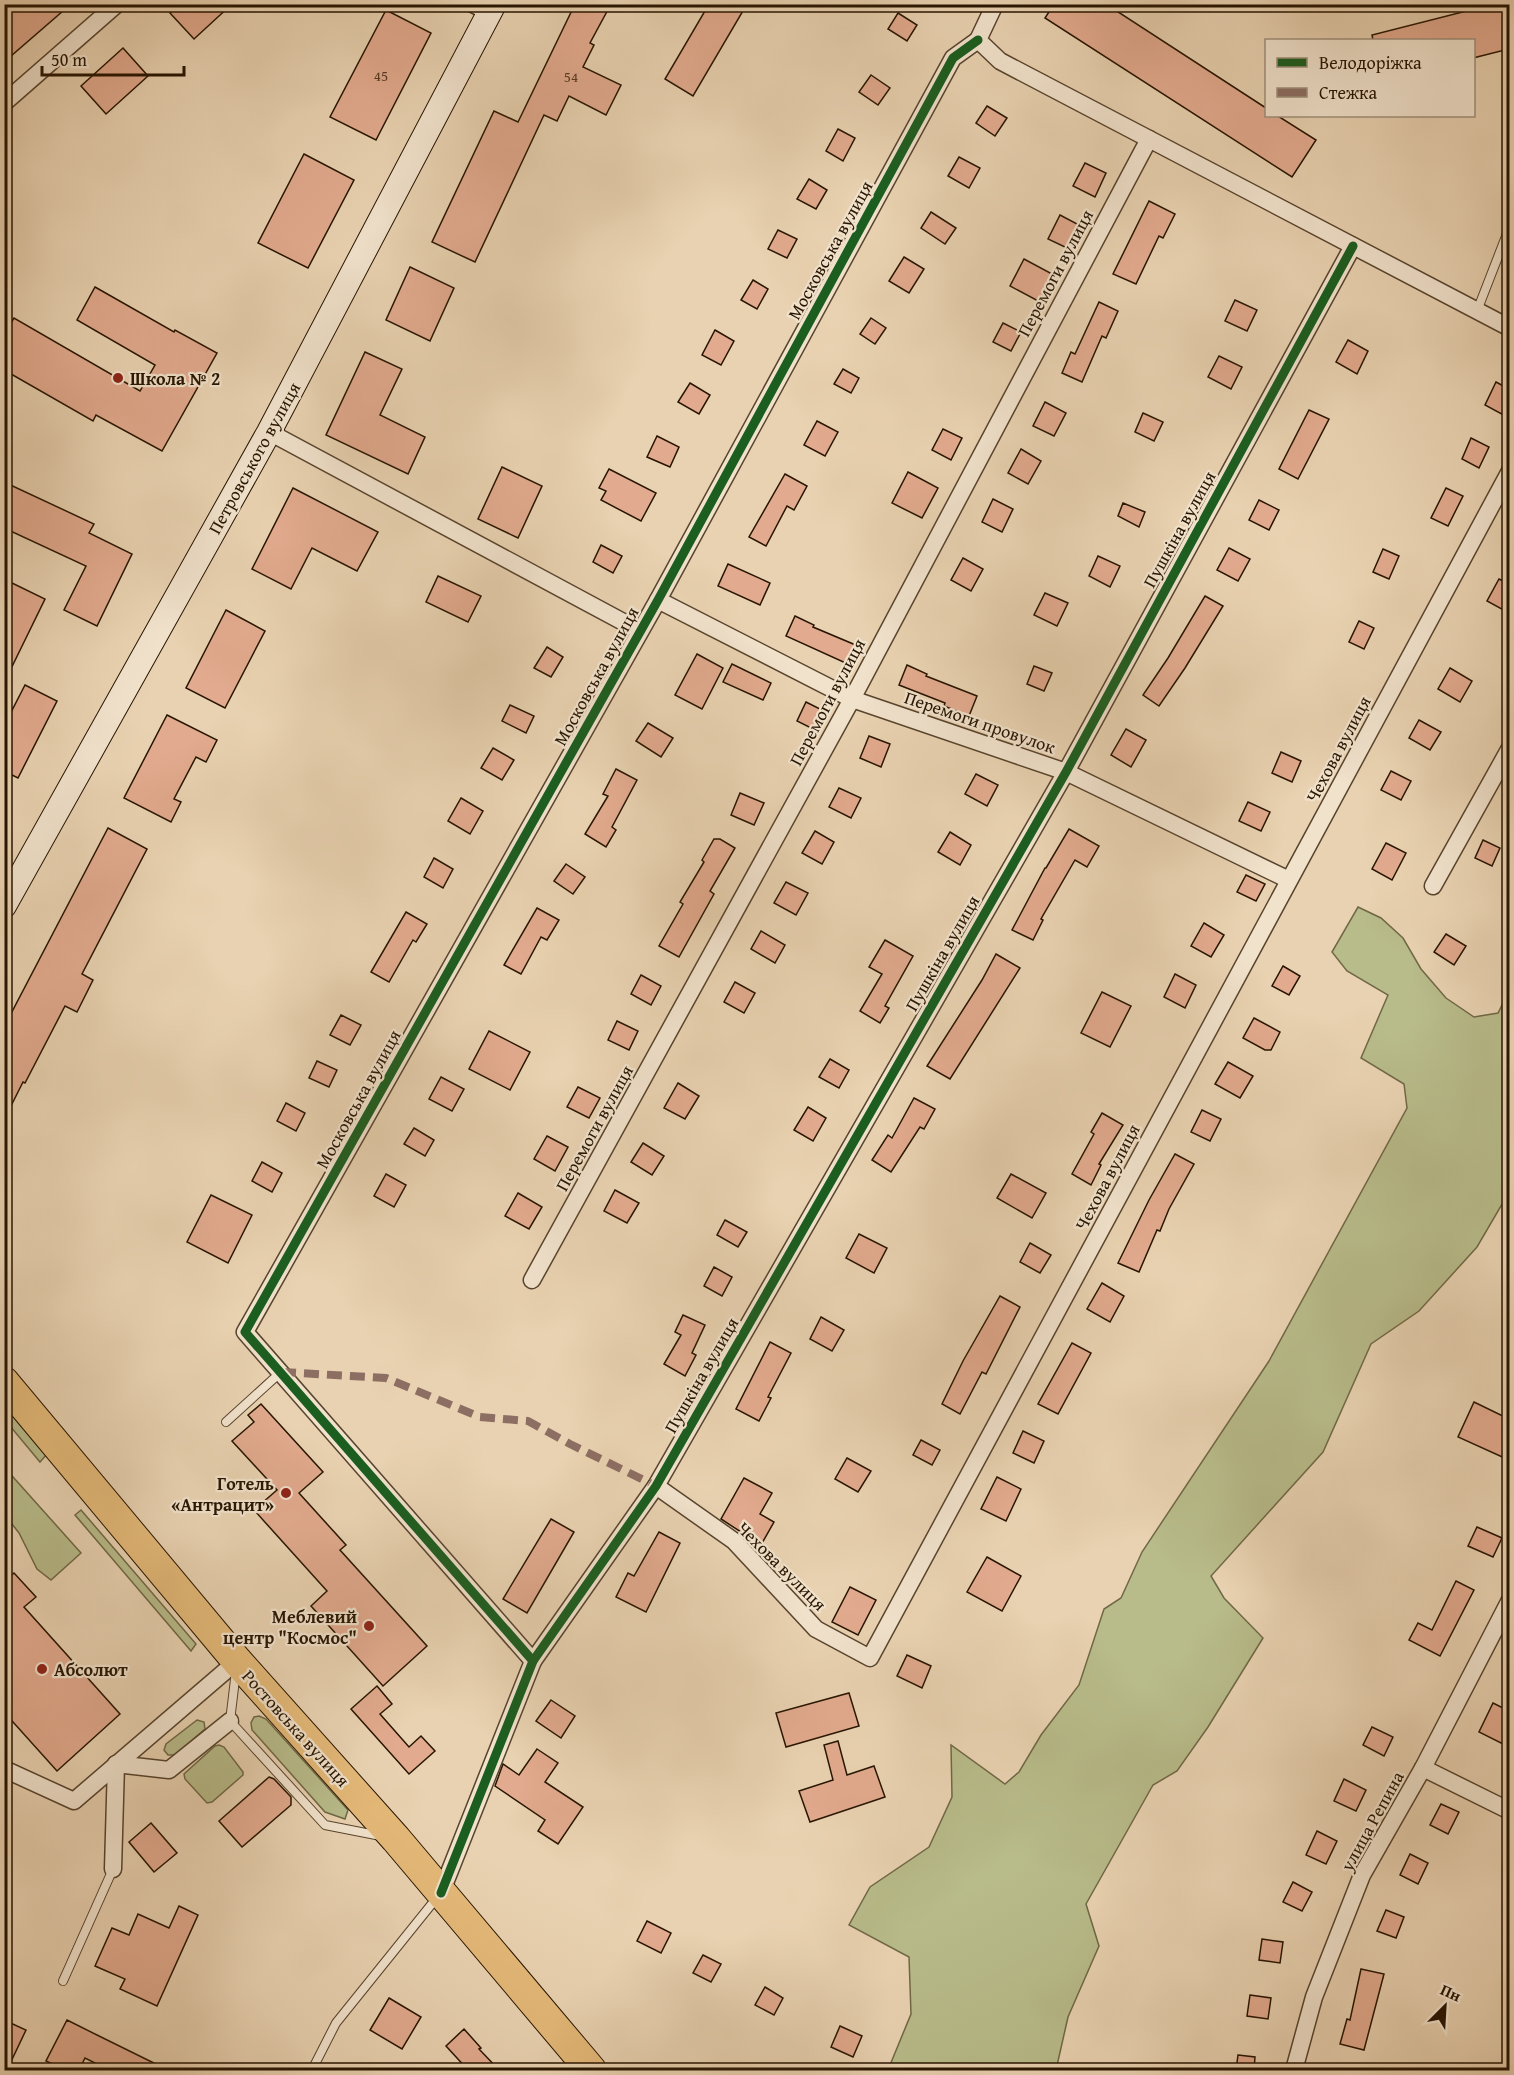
<svg xmlns="http://www.w3.org/2000/svg" width="1514" height="2075" font-family="'Gentium Book Plus',serif">
	<style>
		.green { fill: #b8bb8a; stroke: #706846; stroke-width: 1.5 }
		.building { fill: #e2aa8e; stroke: #271501; stroke-width: 1.5 }
		.lines { fill: none; stroke-linecap: round; stroke-linejoin: round }
		.lane-casing { stroke: #58442d; stroke-width: 10 }
		.street-casing { stroke: #58442d; stroke-width: 19 }
		.secondary-casing { stroke: #271501; stroke-width: 26 }
		.highway-casing { stroke: #271501; stroke-width: 32 }
		.lane { stroke: #f1e2cc; stroke-width: 8 }
		.street { stroke: #f1e2cc; stroke-width: 16 }
		.secondary { stroke: #f1e2cc; stroke-width: 24 }
		.highway { stroke: #e4b978; stroke-width: 30 }
		.quiet { stroke: #8d6e63; stroke-width: 8; stroke-dasharray: 15 8; stroke-linecap: butt }
		.cycleway-casing { stroke: #f1e2cc; stroke-width: 13 }
		.cycleway { stroke: #1b5e20; stroke-width: 9 }
		.poi-dot { fill: #8f2418; stroke: #f1e2cc; stroke-width: 2 }
		.labels { text-anchor: middle; dominant-baseline: central; stroke-width: 4.5; stroke-linejoin: round; paint-order: stroke }
		.number-label { font-size: 15px; fill: #563a24 }
		.street-label { font-size: 18px; fill: #271501; stroke: #f1e2cc }
		.poi-label { font-size: 18px; font-weight: bold; fill: #271501; stroke: #f1e2cc; text-anchor: start }
	</style>
	<rect width="100%" height="100%" fill="#e9d2b1"/>
	<filter id="stains"><feTurbulence type="fractalNoise" baseFrequency=".00333" numOctaves="4"/><feColorMatrix values="0 0 0 0 .2 0 0 0 0 .09 0 0 0 0 .02 0 0 0 .5 -.17"/></filter>
	<radialGradient id="worn" r=".72"><stop offset=".6" stop-color="#630" stop-opacity="0"/><stop offset="1" stop-color="#630" stop-opacity=".3"/></radialGradient>
	<!-- green -->
	<g class="green">
		<polygon points="1358,907 1381,918 1403,938 1421,969 1446,998 1474,1017 1498,1013 1509,991 1509,1195 1505,1199 1477,1247 1419,1311 1371,1344 1323,1452 1211,1576 1224,1598 1263,1638 1208,1727 1177,1771 1153,1785 1086,1904 1099,1946 1068,2017 1056,2070 888,2070 911,2014 909,1957 849,1925 870,1887 929,1847 952,1797 951,1745 1005,1784 1019,1772 1041,1735 1079,1685 1104,1609 1121,1598 1142,1552 1269,1361 1407,1108 1404,1084 1361,1058 1388,995 1347,971 1332,952"/>
		<polygon points="4,1403 47,1454 40,1462 5,1420"/>
		<polygon points="5,1468 81,1553 51,1580 37,1569 19,1533 5,1515"/>
		<polygon points="81,1510 196,1644 191,1651 75,1515"/>
		<polygon points="259,1716 266,1719 348,1810 345,1819 325,1812 252,1730 251,1723 254,1717"/>
		<polygon points="197,1720 204,1722 205,1729 175,1755 168,1755 164,1750 166,1744"/>
		<polygon points="219,1745 224,1747 243,1772 243,1775 212,1802 207,1803 185,1779 184,1774 215,1746"/>
	</g>
	<!-- building -->
	<g class="building">
		<polygon points="4,4 71,4 4,62"/>
		<polygon points="180,4 232,4 194,39 170,13"/>
		<polygon points="575,4 611,4 590,43 594,45 583,67 621,85 606,115 569,96 557,121 544,115 475,262 432,242 494,111 518,122"/>
		<polygon points="709,4 747,4 693,96 665,79"/>
		<polygon points="1054,4 1106,4 1266,108 1266,116 1278,116 1316,140 1292,177 1045,18"/>
		<polygon points="1494,4 1509,4 1509,49 1473,58 1473,40 1373,40 1372,35"/>
		<polygon points="386,10 431,33 376,140 330,117"/>
		<polygon points="898,13 917,25 907,41 888,29"/>
		<polygon points="123,48 148,76 106,114 81,86"/>
		<polygon points="871,75 890,88 878,105 859,92"/>
		<polygon points="987,106 1007,118 995,136 976,123"/>
		<polygon points="838,129 855,138 843,161 826,151"/>
		<polygon points="304,154 354,180 308,268 258,243"/>
		<polygon points="959,157 980,168 969,188 948,176"/>
		<polygon points="1085,163 1106,173 1095,197 1073,186"/>
		<polygon points="809,179 827,190 816,209 797,199"/>
		<polygon points="1149,201 1175,214 1163,238 1159,236 1136,284 1113,274"/>
		<polygon points="931,212 956,228 945,244 921,228"/>
		<polygon points="1060,215 1079,225 1067,248 1048,239"/>
		<polygon points="778,230 797,239 787,258 768,249"/>
		<polygon points="904,257 924,269 909,293 889,281"/>
		<polygon points="1024,259 1054,275 1040,302 1010,286"/>
		<polygon points="410,267 454,288 430,341 386,320"/>
		<polygon points="753,280 768,289 757,309 741,300"/>
		<polygon points="95,287 174,332 175,330 217,353 162,451 96,415 93,421 4,370 4,334 14,318 140,391 155,365 77,320"/>
		<polygon points="1235,300 1257,310 1247,331 1225,321"/>
		<polygon points="1099,302 1118,311 1106,338 1102,336 1082,382 1062,373 1071,352 1075,354"/>
		<polygon points="871,318 886,328 875,344 860,334"/>
		<polygon points="1003,323 1021,332 1011,351 993,342"/>
		<polygon points="715,330 734,341 721,365 702,355"/>
		<polygon points="1348,340 1368,351 1357,374 1336,362"/>
		<polygon points="365,352 402,369 380,415 425,437 408,474 326,435"/>
		<polygon points="1219,356 1242,367 1231,389 1208,377"/>
		<polygon points="843,369 859,378 851,393 834,384"/>
		<polygon points="1496,382 1509,389 1509,418 1485,405"/>
		<polygon points="690,383 710,395 699,414 678,402"/>
		<polygon points="1045,402 1066,413 1054,436 1033,426"/>
		<polygon points="1309,410 1329,419 1298,479 1279,469"/>
		<polygon points="1143,413 1163,422 1154,441 1135,432"/>
		<polygon points="817,421 838,432 825,456 804,445"/>
		<polygon points="943,429 962,438 951,460 932,450"/>
		<polygon points="657,436 679,447 670,467 647,457"/>
		<polygon points="1471,438 1489,447 1479,468 1462,459"/>
		<polygon points="1021,449 1041,461 1028,484 1008,473"/>
		<polygon points="502,467 542,486 518,538 478,519"/>
		<polygon points="609,469 656,493 641,521 601,500 606,491 599,488"/>
		<polygon points="908,472 938,488 922,518 892,503"/>
		<polygon points="785,474 807,486 794,510 787,506 766,546 749,537"/>
		<polygon points="4,482 94,524 89,533 132,554 97,626 64,610 86,566 4,528"/>
		<polygon points="293,488 378,532 357,571 312,548 291,589 252,569"/>
		<polygon points="1446,488 1463,496 1448,526 1431,518"/>
		<polygon points="993,499 1013,509 1002,532 982,522"/>
		<polygon points="1259,500 1279,510 1269,530 1249,520"/>
		<polygon points="1123,503 1145,512 1139,527 1118,516"/>
		<polygon points="601,545 622,556 613,573 593,562"/>
		<polygon points="1229,548 1250,559 1238,581 1217,570"/>
		<polygon points="1383,549 1399,556 1389,579 1373,572"/>
		<polygon points="1098,556 1120,566 1110,587 1089,576"/>
		<polygon points="963,558 983,569 971,591 951,580"/>
		<polygon points="728,564 770,583 760,605 718,586"/>
		<polygon points="438,576 481,596 468,622 426,602"/>
		<polygon points="1499,579 1509,584 1509,613 1487,601"/>
		<polygon points="12,583 45,599 4,683 4,598"/>
		<polygon points="1045,593 1068,603 1057,626 1034,615"/>
		<polygon points="1205,596 1223,606 1185,668 1159,706 1143,695 1168,658"/>
		<polygon points="226,610 265,631 225,708 186,688"/>
		<polygon points="795,616 814,625 813,627 858,646 850,665 786,636"/>
		<polygon points="1359,621 1374,628 1364,649 1349,642"/>
		<polygon points="547,647 563,657 551,677 534,668"/>
		<polygon points="697,654 723,668 702,709 675,695"/>
		<polygon points="732,664 771,683 763,700 723,682"/>
		<polygon points="907,665 927,674 926,676 977,696 969,716 944,706 945,703 899,685"/>
		<polygon points="1034,666 1052,673 1044,691 1027,684"/>
		<polygon points="1450,668 1472,681 1460,702 1438,689"/>
		<polygon points="25,685 57,701 18,778 4,771 4,726"/>
		<polygon points="806,702 826,712 817,731 797,721"/>
		<polygon points="510,705 534,716 526,733 502,721"/>
		<polygon points="167,715 217,740 206,762 196,757 174,799 181,802 171,822 124,798"/>
		<polygon points="1419,720 1441,732 1430,750 1409,738"/>
		<polygon points="648,723 673,738 661,757 636,741"/>
		<polygon points="1126,729 1146,740 1131,767 1111,755"/>
		<polygon points="869,736 890,744 881,767 860,758"/>
		<polygon points="493,748 514,760 502,780 481,768"/>
		<polygon points="1281,752 1301,761 1292,782 1272,773"/>
		<polygon points="616,769 637,780 612,827 616,830 606,847 585,834 608,796 603,794"/>
		<polygon points="1391,771 1411,781 1401,800 1381,790"/>
		<polygon points="976,774 998,785 987,806 965,794"/>
		<polygon points="839,788 861,798 851,818 829,807"/>
		<polygon points="740,793 764,803 754,825 731,815"/>
		<polygon points="461,798 483,811 470,834 448,821"/>
		<polygon points="1248,802 1270,812 1261,831 1239,821"/>
		<polygon points="108,828 147,849 82,974 93,980 77,1012 65,1006 25,1083 23,1082 4,1120 4,1027"/>
		<polygon points="1069,829 1099,846 1087,867 1075,860 1041,919 1043,920 1033,940 1012,930 1045,868 1046,868"/>
		<polygon points="815,831 834,842 822,864 802,853"/>
		<polygon points="950,832 971,845 960,865 938,852"/>
		<polygon points="714,839 720,839 735,848 710,891 714,894 679,957 659,946 683,904 680,902 704,862 702,860"/>
		<polygon points="1483,840 1500,848 1492,866 1475,858"/>
		<polygon points="1386,843 1406,853 1392,880 1372,869"/>
		<polygon points="434,858 453,869 443,888 424,877"/>
		<polygon points="566,864 585,877 573,894 554,881"/>
		<polygon points="1246,875 1265,884 1256,901 1237,892"/>
		<polygon points="786,882 808,893 796,915 774,903"/>
		<polygon points="537,908 559,920 547,940 541,937 521,974 504,965"/>
		<polygon points="406,912 427,924 416,942 413,940 389,982 371,972"/>
		<polygon points="1204,923 1224,935 1211,957 1191,946"/>
		<polygon points="761,931 785,945 775,963 751,949"/>
		<polygon points="1446,934 1466,946 1454,965 1434,952"/>
		<polygon points="885,940 913,956 885,1006 889,1008 880,1023 860,1011 882,974 869,967"/>
		<polygon points="996,954 1020,968 950,1079 927,1066 982,980"/>
		<polygon points="1283,966 1300,976 1289,995 1272,986"/>
		<polygon points="1175,974 1196,985 1185,1008 1164,997"/>
		<polygon points="641,975 661,986 651,1005 631,994"/>
		<polygon points="735,982 755,993 744,1013 724,1002"/>
		<polygon points="1102,992 1131,1006 1110,1047 1081,1033"/>
		<polygon points="341,1015 361,1025 350,1045 330,1035"/>
		<polygon points="1254,1018 1280,1032 1271,1050 1265,1050 1243,1038"/>
		<polygon points="617,1021 638,1031 629,1050 608,1040"/>
		<polygon points="489,1031 530,1052 510,1090 469,1069"/>
		<polygon points="830,1059 849,1070 839,1088 819,1077"/>
		<polygon points="317,1061 337,1070 329,1087 309,1078"/>
		<polygon points="1228,1062 1253,1076 1240,1098 1215,1084"/>
		<polygon points="441,1077 464,1089 452,1111 429,1099"/>
		<polygon points="678,1083 699,1096 685,1119 664,1108"/>
		<polygon points="578,1087 600,1098 589,1118 567,1107"/>
		<polygon points="914,1098 935,1109 924,1129 920,1127 891,1172 872,1160 888,1135 892,1138"/>
		<polygon points="286,1103 305,1113 296,1131 277,1121"/>
		<polygon points="808,1107 826,1118 813,1141 794,1130"/>
		<polygon points="1202,1110 1221,1119 1210,1141 1191,1132"/>
		<polygon points="1102,1113 1123,1125 1099,1164 1101,1165 1091,1185 1072,1174 1094,1134 1091,1132"/>
		<polygon points="414,1128 434,1140 425,1156 404,1144"/>
		<polygon points="547,1136 568,1147 555,1171 534,1159"/>
		<polygon points="643,1143 664,1156 652,1175 631,1162"/>
		<polygon points="1175,1154 1194,1164 1169,1209 1160,1231 1157,1230 1139,1272 1118,1263 1149,1200"/>
		<polygon points="262,1162 282,1173 272,1192 252,1181"/>
		<polygon points="386,1174 406,1185 394,1207 374,1196"/>
		<polygon points="1011,1174 1046,1193 1032,1218 997,1198"/>
		<polygon points="615,1190 639,1203 627,1223 604,1211"/>
		<polygon points="518,1193 542,1207 529,1229 505,1216"/>
		<polygon points="211,1195 252,1215 228,1263 187,1242"/>
		<polygon points="725,1220 747,1232 738,1247 717,1235"/>
		<polygon points="859,1234 887,1248 874,1273 846,1258"/>
		<polygon points="1030,1243 1051,1255 1040,1273 1020,1262"/>
		<polygon points="714,1267 732,1277 722,1296 704,1286"/>
		<polygon points="1102,1283 1124,1296 1110,1322 1087,1309"/>
		<polygon points="1000,1296 1020,1307 986,1374 982,1372 960,1414 942,1404 963,1361"/>
		<polygon points="683,1315 705,1325 692,1353 696,1355 685,1376 664,1364 681,1335 675,1332"/>
		<polygon points="821,1317 844,1330 832,1351 810,1339"/>
		<polygon points="770,1342 791,1353 768,1397 771,1398 759,1421 736,1409"/>
		<polygon points="1072,1343 1091,1353 1058,1414 1038,1404"/>
		<polygon points="1474,1402 1509,1419 1509,1460 1458,1437"/>
		<polygon points="261,1404 323,1472 299,1493 346,1545 340,1550 427,1646 383,1686 311,1606 327,1591 254,1510 277,1490 232,1441 254,1422 248,1415"/>
		<polygon points="1023,1431 1044,1441 1034,1463 1013,1453"/>
		<polygon points="921,1440 940,1450 932,1465 913,1455"/>
		<polygon points="847,1458 871,1471 858,1492 835,1479"/>
		<polygon points="997,1477 1021,1489 1006,1521 981,1509"/>
		<polygon points="744,1478 772,1493 760,1514 774,1522 761,1545 721,1519"/>
		<polygon points="551,1519 574,1532 527,1613 503,1599"/>
		<polygon points="1477,1527 1502,1538 1493,1557 1468,1546"/>
		<polygon points="659,1532 680,1543 646,1612 616,1597 628,1573 634,1576"/>
		<polygon points="987,1557 1021,1576 1002,1611 967,1592"/>
		<polygon points="14,1573 36,1597 24,1607 120,1714 57,1771 4,1712 4,1582"/>
		<polygon points="1456,1581 1474,1590 1440,1656 1409,1640 1418,1623 1432,1630"/>
		<polygon points="850,1587 876,1600 858,1635 832,1622"/>
		<polygon points="907,1655 931,1666 922,1688 897,1676"/>
		<polygon points="377,1686 392,1704 380,1714 409,1747 421,1736 435,1751 409,1774 351,1709"/>
		<polygon points="849,1693 859,1726 786,1747 776,1713"/>
		<polygon points="551,1700 575,1716 561,1738 536,1721"/>
		<polygon points="1493,1703 1509,1711 1509,1730 1503,1744 1479,1732"/>
		<polygon points="1372,1727 1393,1737 1384,1756 1363,1745"/>
		<polygon points="838,1741 847,1775 874,1766 885,1797 810,1822 799,1791 833,1780 824,1745"/>
		<polygon points="537,1749 558,1763 545,1782 583,1807 558,1844 538,1831 545,1820 495,1786 503,1764 519,1775"/>
		<polygon points="269,1777 274,1779 291,1797 291,1805 242,1847 219,1821"/>
		<polygon points="1344,1779 1366,1790 1356,1811 1334,1801"/>
		<polygon points="1441,1804 1459,1812 1448,1834 1430,1825"/>
		<polygon points="151,1823 177,1853 154,1872 129,1842"/>
		<polygon points="1317,1831 1337,1841 1326,1864 1306,1855"/>
		<polygon points="1410,1854 1428,1863 1418,1884 1400,1875"/>
		<polygon points="1293,1882 1312,1892 1302,1911 1283,1902"/>
		<polygon points="179,1906 198,1915 157,2006 120,1989 125,1979 95,1966 112,1928 129,1935 138,1914 169,1928"/>
		<polygon points="1386,1910 1404,1917 1396,1938 1377,1931"/>
		<polygon points="647,1921 671,1933 661,1953 637,1941"/>
		<polygon points="1262,1939 1283,1942 1280,1963 1259,1960"/>
		<polygon points="703,1955 721,1964 711,1982 693,1973"/>
		<polygon points="1361,1969 1384,1974 1364,2050 1340,2044 1347,2019 1350,2020"/>
		<polygon points="765,1987 783,1998 774,2015 755,2005"/>
		<polygon points="1250,1995 1271,1998 1268,2019 1247,2016"/>
		<polygon points="389,1998 421,2017 402,2049 370,2030"/>
		<polygon points="4,2020 26,2030 7,2070 4,2070"/>
		<polygon points="67,2020 97,2035 168,2070 109,2070 85,2058 79,2070 65,2070 46,2061"/>
		<polygon points="840,2026 862,2036 853,2057 831,2047"/>
		<polygon points="464,2029 481,2048 479,2049 499,2070 468,2070 446,2046"/>
		<polygon points="1238,2055 1255,2057 1254,2070 1236,2070"/>
	</g>
	<g class="lines">
		<!-- lane casing -->
		<g class="lane-casing">
			<g id="lane">
				<polyline points="1477,311 1510,226"/>
				<polyline points="226,1422 281,1372"/>
				<polyline points="236,1671 230,1721 325,1825 381,1836"/>
				<polyline points="63,1981 113,1869"/>
				<polyline points="312,2070 336,2023 439,1895"/>
			</g>
		</g>
		<!-- street casing -->
		<g class="street-casing">
			<g id="street">
				<polyline points="473,4 490,13"/>
				<polyline points="995,4 978,40 1000,61 1510,328"/>
				<polyline points="4,103 117,4"/>
				<polyline points="269,432 640,631"/>
				<polyline points="658,600 852,699 1066,772 1289,880"/>
				<polyline points="1433,886 1510,748"/>
				<polyline points="532,1280 852,699 1149,139"/>
				<polyline points="656,1486 734,1541 816,1629 870,1658 1510,471"/>
				<polyline points="533,1661 656,1486 1066,772 1353,246"/>
				<polyline points="116,1764 169,1770 230,1721"/>
				<polyline points="1423,1768 1510,1811"/>
				<polyline points="4,1769 74,1801 237,1661"/>
				<polyline points="113,1869 116,1764"/>
				<polyline points="441,1893 533,1661 245,1332 658,600 953,58 978,40"/>
				<polyline points="1294,2070 1314,1997 1362,1875 1423,1768 1510,1600"/>
			</g>
		</g>
		<!-- secondary casing -->
		<g class="secondary-casing">
			<polyline id="secondary" points="4,906 269,432 494,4"/>
		</g>
		<!-- highway casing -->
		<g class="highway-casing">
			<polyline id="highway" points="4,1382 237,1661 396,1839 591,2070"/>
		</g>
		<!-- lane -->
		<use href="#lane" class="lane"/>
		<!-- street -->
		<use href="#street" class="street"/>
		<!-- secondary -->
		<use href="#secondary" class="secondary"/>
		<!-- highway -->
		<use href="#highway" class="highway"/>
		<!-- quiet -->
		<polyline class="quiet" points="281,1372 386,1378 480,1417 528,1421 570,1444 656,1486"/>
		<!-- cycleway casing -->
		<g class="cycleway-casing">
			<g id="cycleway">
				<polyline points="533,1661 656,1486 1066,772 1353,246"/>
				<polyline points="441,1893 533,1661 245,1332 658,600 953,58 978,40"/>
			</g>
		</g>
		<!-- cycleway -->
		<use href="#cycleway" class="cycleway"/>
	</g>
	<!-- markers -->
	<g class="poi-dot">
		<circle cx="118" cy="378" r="6"/>
		<circle cx="286" cy="1493" r="6"/>
		<circle cx="369" cy="1626" r="6"/>
		<circle cx="42" cy="1669" r="6"/>
	</g>
	<g class="labels">
		<!-- number labels -->
		<g class="number-label">
			<text x="381" y="75">45</text>
			<text x="571" y="76">54</text>
		</g>
		<!-- street labels -->
		<g class="street-label">
			<text transform="translate(830 250) rotate(-61)">Московська вулиця</text>
			<text transform="translate(1055 273) rotate(-62)">Перемоги вулиця</text>
			<text transform="translate(254 458) rotate(-61)">Петровського вулиця</text>
			<text transform="translate(1179 529) rotate(-61)">Пушкіна вулиця</text>
			<text transform="translate(596 676) rotate(-61)">Московська вулиця</text>
			<text transform="translate(827 702) rotate(-62)">Перемоги вулиця</text>
			<text transform="translate(980 722) rotate(19)">Перемоги провулок</text>
			<text transform="translate(1338 749) rotate(-62)">Чехова вулиця</text>
			<text transform="translate(942 953) rotate(-60)">Пушкіна вулиця</text>
			<text transform="translate(358 1099) rotate(-61)">Московська вулиця</text>
			<text transform="translate(594 1128) rotate(-61)">Перемоги вулиця</text>
			<text transform="translate(1107 1177) rotate(-62)">Чехова вулиця</text>
			<text transform="translate(701 1375) rotate(-60)">Пушкіна вулиця</text>
			<text transform="translate(782 1566) rotate(45)">Чехова вулиця</text>
			<text transform="translate(296 1728) rotate(48)">Ростовська вулиця</text>
			<text transform="translate(1372 1821) rotate(-61)">улица Репина</text>
		</g>
		<!-- poi labels -->
		<g class="poi-label">
			<text x="130" y="378">Школа № 2</text>
			<text x="274" y="1483" text-anchor="end">Готель<tspan x="274" dy="21">«Антрацит»</tspan></text>
			<text x="357" y="1616" text-anchor="end">Меблевий<tspan x="357" dy="21">центр "Космос"</tspan></text>
			<text x="54" y="1669">Абсолют</text>
		</g>
	</g>
	<!-- margin -->
	<rect width="1514" height="2075" fill="none" stroke="#e9d2b1" stroke-width="24"/>
	<rect x="6" y="6" width="1502" height="2063" fill="none" stroke="#271501" stroke-width="3"/>
	<rect x="12" y="12" width="1490" height="2051" fill="none" stroke="#271501" stroke-width="1.5"/>
	<!-- legend -->
	<rect x="1265" y="39" width="210" height="78" fill="#f1e2cc" stroke="#a0907b" stroke-width="1.5"/>
	<rect x="1277" y="58" width="30" height="9" fill="#1b5e20" stroke="#a0907b" stroke-width="1.5"/>
	<text x="1319" y="69" font-size="18" fill="#271501">Велодоріжка</text>
	<rect x="1277" y="88" width="30" height="9" fill="#8d6e63" stroke="#a0907b" stroke-width="1.5"/>
	<text x="1319" y="99" font-size="18" fill="#271501">Стежка</text>
	<!-- north arrow -->
	<g transform="translate(1445 2006) rotate(24)" stroke="#f1e2cc" stroke-width="4.5" paint-order="stroke">
	<path d="M0-4.5L10 22L0 15L-10 22Z" fill="#271501"/>
	<text y="-9" font-size="16" font-weight="bold" text-anchor="middle" fill="#271501">Пн</text>
	</g>
	<!-- scale -->
	<path d="M42 66v9h142v-9" fill="none" stroke="#271501" stroke-width="3"/>
	<text x="51" y="66" font-size="18" fill="#271501" stroke="#f1e2cc" stroke-width="4.5" paint-order="stroke">50 m</text>
	<rect width="100%" height="100%" filter="url(#stains)"/>
	<rect width="100%" height="100%" fill="url(#worn)"/>
</svg>
